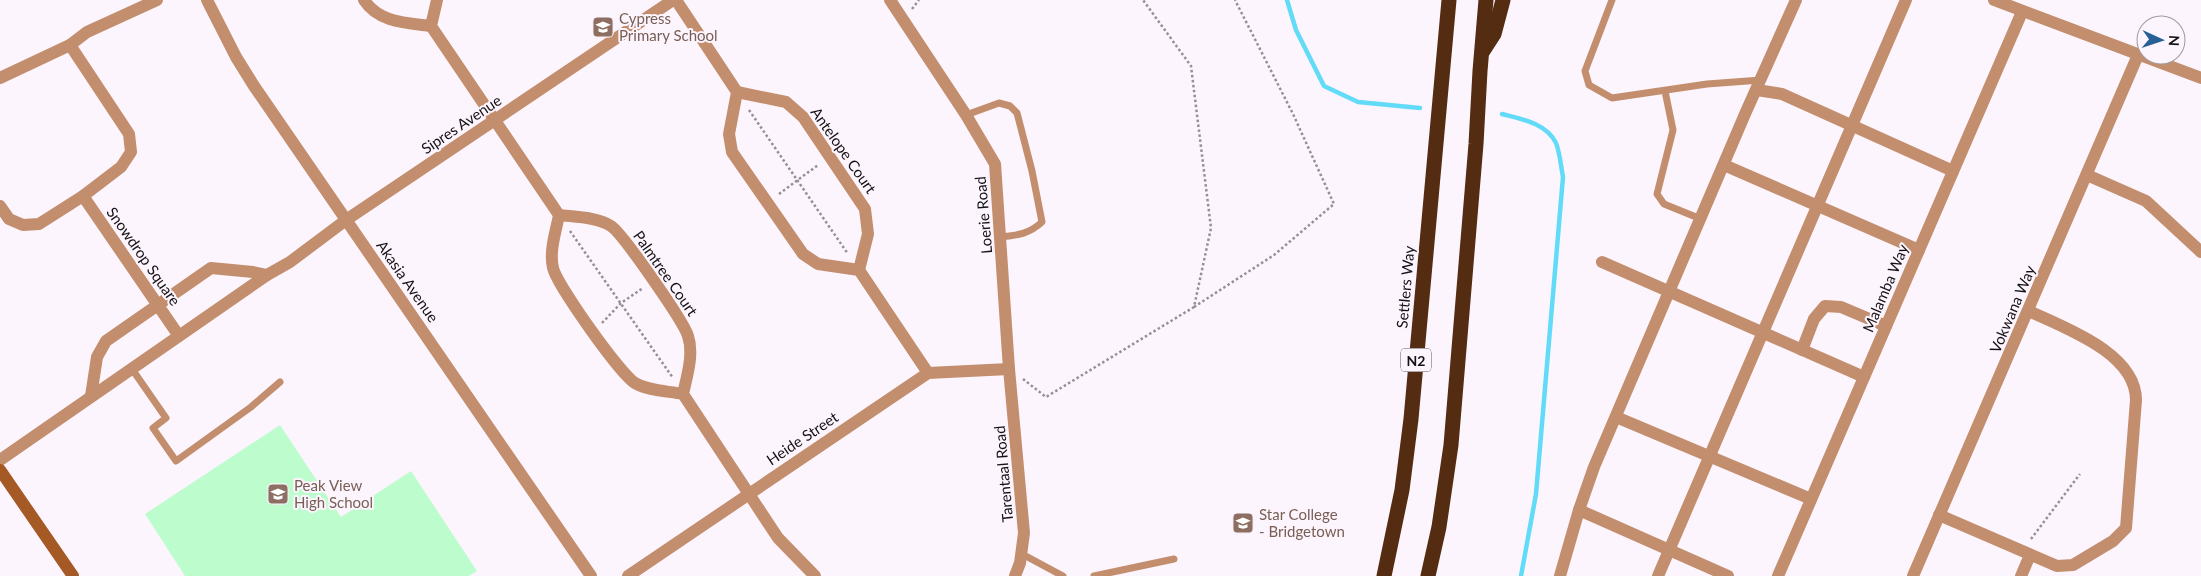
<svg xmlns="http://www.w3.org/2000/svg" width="2201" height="576" font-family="Lato,sans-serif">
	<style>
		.green { fill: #bcfccd }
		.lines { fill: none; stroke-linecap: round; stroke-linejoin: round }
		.stream { stroke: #61dbf7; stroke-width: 4.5 }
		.path { stroke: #958f95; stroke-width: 2.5; stroke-dasharray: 2.5 2.5; stroke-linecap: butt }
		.lane { stroke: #c38e6e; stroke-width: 7 }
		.street { stroke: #c38e6e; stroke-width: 12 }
		.secondary { stroke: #a55924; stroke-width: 12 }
		.highway { stroke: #542c11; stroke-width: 15 }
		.labels { text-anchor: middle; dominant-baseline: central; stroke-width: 4; stroke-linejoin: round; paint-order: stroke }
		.shield { fill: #fdf5fd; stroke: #5a565a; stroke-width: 1 }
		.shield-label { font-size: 14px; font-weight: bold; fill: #141214 }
		.education-label { font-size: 15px; fill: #785e54; stroke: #fdf5fd; text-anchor: start }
		.street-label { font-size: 15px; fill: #141214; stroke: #fdf5fd }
	</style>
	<rect width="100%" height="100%" fill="#fdf5fd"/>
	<!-- green -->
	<polygon class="green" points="280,425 341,517 411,471 477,571 469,576 185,576 145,514"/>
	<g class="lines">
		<!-- stream -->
		<g class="stream">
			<polyline points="1287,0 1296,30 1324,86 1358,102 1420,108"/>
			<path d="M1502,114C1521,119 1546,123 1556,143C1560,153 1561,167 1563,177L1536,494L1521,576"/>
		</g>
		<!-- path -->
		<g class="path">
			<polyline points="912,9 919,0"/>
			<polyline points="749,110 848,254"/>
			<polyline points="779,194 818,165"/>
			<polyline points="570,231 673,378"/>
			<polyline points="1194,307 1274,255 1334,204 1293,114 1235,0"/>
			<polyline points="602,323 621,303 643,288"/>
			<polyline points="1023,379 1046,397 1194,307 1211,228 1191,66 1143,0"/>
			<polyline points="2031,539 2080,474"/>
		</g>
		<!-- lane -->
		<g class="lane">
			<polyline points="1612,0 1585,71 1589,85 1612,98 1707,84 1761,80"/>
			<polyline points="1665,91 1673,130 1657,194 1664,204 1701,219"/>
			<path d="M966,115L999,103L1010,106L1017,113L1032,171L1042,222C1029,234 1018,235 1001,237"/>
			<polyline points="132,369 166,418 153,428 176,461 251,407 280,382"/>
			<polyline points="1022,554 1063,576"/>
			<polyline points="1094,576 1174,559"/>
		</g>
		<!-- street -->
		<g class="street">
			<polyline points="207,0 236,57 254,86 591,576"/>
			<path d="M364,0C379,23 407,23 431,26"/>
			<path d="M437,0L431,26L559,215C556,231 549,251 553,268C557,285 620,374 635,383C648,391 668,391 683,394"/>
			<polyline points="676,0 737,92 729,134 732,152 803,254 818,264 859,270 928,373"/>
			<polyline points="890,0 966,115 995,164 1009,369 1024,533 1020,563 1015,576"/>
			<polyline points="1994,0 2201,78"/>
			<polyline points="0,78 70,45 87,32 157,0"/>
			<polyline points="1757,90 1782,94 1953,171"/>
			<polyline points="737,92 786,102 803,117 865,209 868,234 859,270"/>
			<polyline points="1724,165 1919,250"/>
			<polyline points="2087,175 2146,201 2201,252"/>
			<polyline points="83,196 179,336"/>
			<polyline points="0,206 9,219 23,225 39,224 83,196 121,167 131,152 129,134 70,45"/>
			<path d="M559,215C575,217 597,217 611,226C623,234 684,322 688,336C694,354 687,376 683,394L778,538L815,576"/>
			<polyline points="1602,262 1864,377"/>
			<polyline points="1802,350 1814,319 1825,306 1841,307 1886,326"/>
			<polyline points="91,396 97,357 106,341 211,268 253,272 267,275"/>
			<polyline points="1616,417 1811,499"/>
			<polyline points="0,460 267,275 290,262 346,220 673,0"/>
			<path d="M1939,515L2057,566L2073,565L2113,541L2126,528L2136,400C2136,353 2065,328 2029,311"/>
			<polyline points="628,576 928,373 1009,369"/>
			<polyline points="1560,576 1579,510"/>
			<polyline points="1658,576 1906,0"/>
			<polyline points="1728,576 1579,510 1594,467 1745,114 1796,0"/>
			<polyline points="1778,576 2022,12"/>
			<polyline points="1913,576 2138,55"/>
			<polyline points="2021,576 2030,555"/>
		</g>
		<!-- secondary -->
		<polyline class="secondary" points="0,470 73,576"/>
		<!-- highway -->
		<g class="highway">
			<polyline points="1483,51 1494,34 1503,0"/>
			<polyline points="1384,576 1402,490 1411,419 1449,0"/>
			<polyline points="1428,576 1439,527 1451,445 1476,144 1480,71 1486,0"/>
		</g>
	</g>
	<!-- icons -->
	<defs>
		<g id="school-square" transform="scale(1.125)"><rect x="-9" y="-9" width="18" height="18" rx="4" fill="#8d6e63" stroke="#fdf5fd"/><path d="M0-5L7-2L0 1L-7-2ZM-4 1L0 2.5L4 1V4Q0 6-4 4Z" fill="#fff"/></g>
		<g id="university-square" transform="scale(1.125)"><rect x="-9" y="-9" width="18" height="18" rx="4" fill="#8d6e63" stroke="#fdf5fd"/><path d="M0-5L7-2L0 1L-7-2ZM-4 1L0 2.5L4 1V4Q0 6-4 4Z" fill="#fff"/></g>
	</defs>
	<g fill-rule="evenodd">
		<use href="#school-square" x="603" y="27"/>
		<use href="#school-square" x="278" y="494"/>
		<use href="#university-square" x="1243" y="523"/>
	</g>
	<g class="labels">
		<!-- shield labels -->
		<rect class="shield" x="1401" y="348.5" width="30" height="23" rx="4"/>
		<g class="shield-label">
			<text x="1416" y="360">N2</text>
		</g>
		<!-- education labels -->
		<g class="education-label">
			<text x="619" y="18">Cypress<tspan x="619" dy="17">Primary School</tspan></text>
			<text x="294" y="485">Peak View<tspan x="294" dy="17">High School</tspan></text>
			<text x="1259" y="514">Star College<tspan x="1259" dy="17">- Bridgetown</tspan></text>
		</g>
		<!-- street labels -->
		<g class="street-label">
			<text transform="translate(461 124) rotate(-34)">Sipres Avenue</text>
			<text transform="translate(844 150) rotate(55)">Antelope Court</text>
			<text transform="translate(983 215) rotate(-95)">Loerie Road</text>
			<text transform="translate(144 256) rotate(55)">Snowdrop Square</text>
			<text transform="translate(666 273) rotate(55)">Palmtree Court</text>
			<text transform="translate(408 281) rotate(55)">Akasia Avenue</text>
			<text transform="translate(1405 287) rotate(-85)">Settlers Way</text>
			<text transform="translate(1885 288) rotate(-67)">Malamba Way</text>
			<text transform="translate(2012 309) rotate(-67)">Vokwana Way</text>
			<text transform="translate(802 438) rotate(-34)">Heide Street</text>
			<text transform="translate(1003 474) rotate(-95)">Tarentaal Road</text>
		</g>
	</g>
	<!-- north arrow -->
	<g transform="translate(2161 40) rotate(93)"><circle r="24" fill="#fdf5fd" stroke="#a09aa0"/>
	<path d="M0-4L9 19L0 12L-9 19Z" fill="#275f97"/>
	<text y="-8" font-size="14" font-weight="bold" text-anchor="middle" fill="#141214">N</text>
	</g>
</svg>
